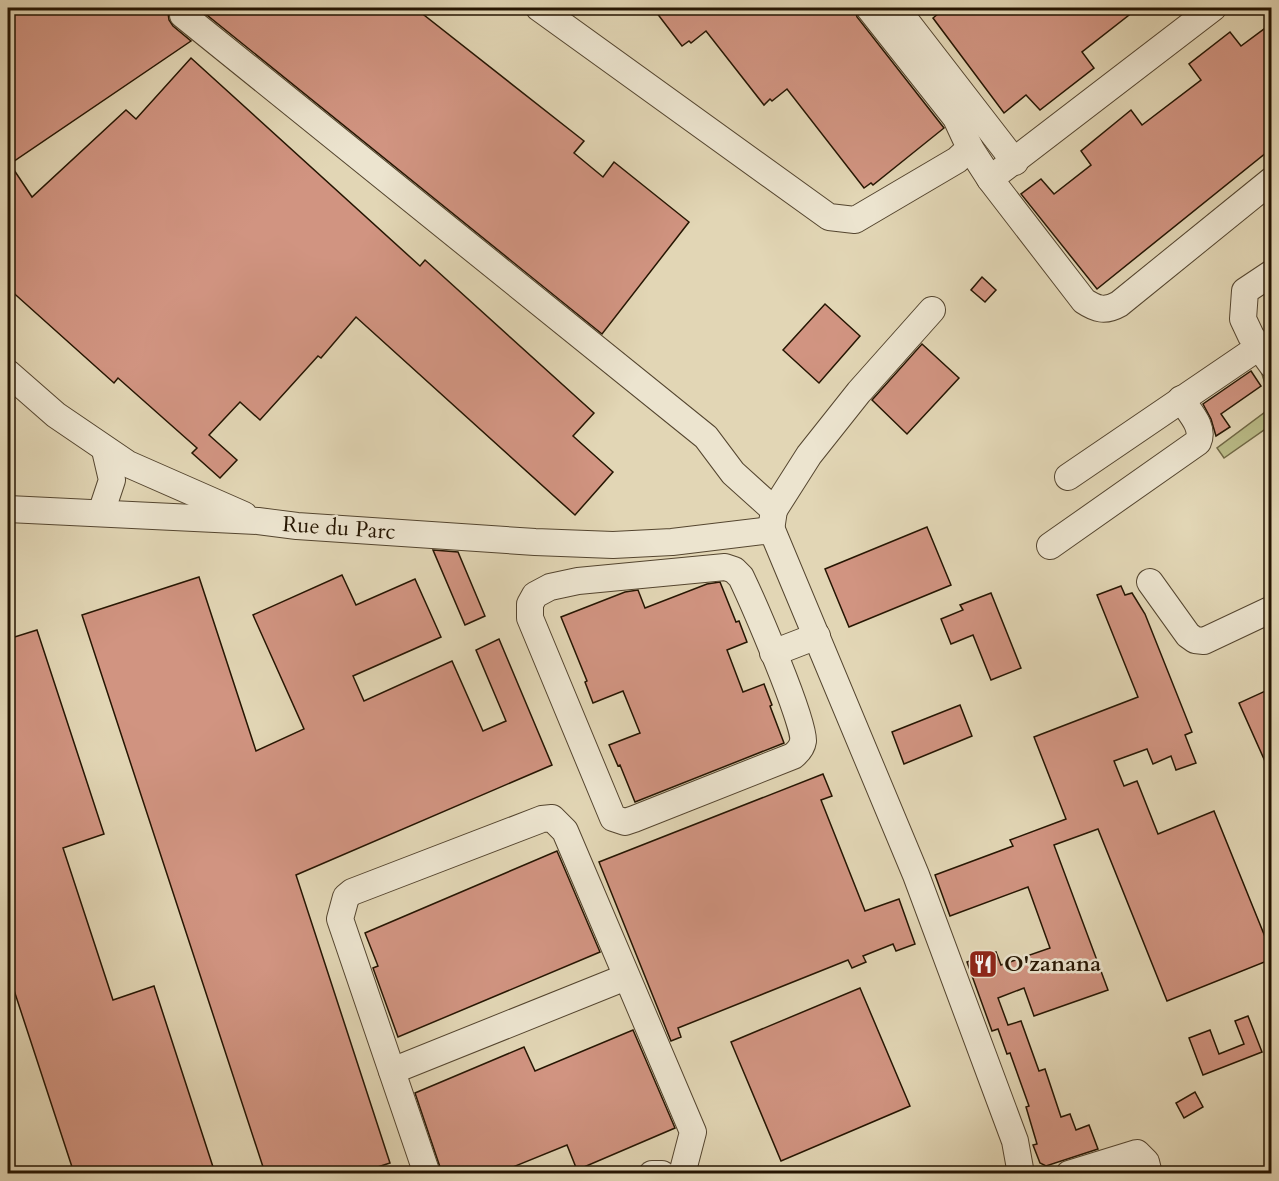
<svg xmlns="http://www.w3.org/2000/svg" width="1279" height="1181" font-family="Cardo,serif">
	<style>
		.green { fill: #babc88; stroke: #706845; stroke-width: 1.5 }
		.building { fill: #d19481; stroke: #251502; stroke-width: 1.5 }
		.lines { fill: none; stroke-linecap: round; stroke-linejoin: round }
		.minor-casing { stroke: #54452f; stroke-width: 28 }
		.minor { stroke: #ece4cf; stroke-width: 26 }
		.labels { text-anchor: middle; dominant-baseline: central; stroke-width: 5; stroke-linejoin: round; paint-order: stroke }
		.street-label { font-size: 22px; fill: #251502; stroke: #ece4cf }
		.poi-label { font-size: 22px; font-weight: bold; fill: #251502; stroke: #ece4cf; text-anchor: start }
	</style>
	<rect width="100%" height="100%" fill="#e2d6b5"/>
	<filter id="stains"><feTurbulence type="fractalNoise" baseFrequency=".00333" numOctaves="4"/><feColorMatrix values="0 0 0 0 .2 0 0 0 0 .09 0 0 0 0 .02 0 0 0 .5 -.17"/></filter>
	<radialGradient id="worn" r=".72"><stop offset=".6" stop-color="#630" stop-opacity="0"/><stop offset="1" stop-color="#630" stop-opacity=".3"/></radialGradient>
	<!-- green -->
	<polygon class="green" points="1260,368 1271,374 1271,425 1224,458 1217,448 1269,409 1271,402"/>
	<!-- building -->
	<g class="building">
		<polygon points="8,8 162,8 168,13 169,20 173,26 191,41 10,164 32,197 126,110 136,119 191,58 420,266 425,260 594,413 573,436 613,472 575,515 356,317 321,358 318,356 260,420 240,402 209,435 237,460 220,478 192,453 197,448 118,378 114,383 8,288"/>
		<polygon points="204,8 415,8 584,141 574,153 603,177 614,162 689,222 602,334 202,11"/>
		<polygon points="653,8 854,8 857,17 944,128 873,185 871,183 864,188 787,89 772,101 770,99 764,105 706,31 691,43 689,41 682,46"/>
		<polygon points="945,8 1138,8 1082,52 1094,68 1040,110 1026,95 1004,113 933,18"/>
		<polygon points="1272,23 1272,148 1097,289 1021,194 1041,179 1054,194 1091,165 1081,151 1131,110 1142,125 1201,80 1189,64 1230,32 1241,46"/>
		<polygon points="982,277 996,290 985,302 971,290"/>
		<polygon points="825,304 860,336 819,383 783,350"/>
		<polygon points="922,344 959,378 907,434 872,400"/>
		<polygon points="1251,371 1261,386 1221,414 1230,427 1216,436 1211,419 1203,404"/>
		<polygon points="927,527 951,585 849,627 825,569"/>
		<polygon points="433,550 458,552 485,616 465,625"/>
		<polygon points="342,575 356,605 415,579 441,637 353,676 364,701 452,661 483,731 506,721 476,650 499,639 552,765 296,875 390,1163 359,1173 265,1173 82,615 199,577 256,751 304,729 253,615"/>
		<polygon points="720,582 736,622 739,621 747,642 727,650 743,692 764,684 772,705 770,706 784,743 635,802 620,765 618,766 609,745 640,733 623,691 593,703 585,682 587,681 561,617 625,592 638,590 645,608 707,584"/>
		<polygon points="1121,586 1125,595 1132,593 1145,614 1192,732 1185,735 1196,763 1176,770 1171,756 1153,764 1147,749 1114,761 1124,786 1137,781 1158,834 1214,811 1272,954 1272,959 1167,1001 1098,829 1054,845 1108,990 1034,1016 1024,988 998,998 1008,1025 1021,1021 1039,1071 1045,1069 1061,1117 1070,1114 1076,1130 1089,1125 1098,1149 1046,1166 1040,1163 1033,1145 1037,1144 1026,1107 1029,1106 1010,1053 1007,1054 998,1029 992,1031 967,962 996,952 1001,965 1050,948 1028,887 950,916 935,875 1013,846 1010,840 1066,819 1034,737 1138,697 1097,595"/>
		<polygon points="991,593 1021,668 991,680 973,635 951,644 941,619 963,610 960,605"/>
		<polygon points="37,630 104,834 63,848 113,1000 154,986 215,1173 74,1173 8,972 8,639"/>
		<polygon points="1272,688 1272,777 1239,703"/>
		<polygon points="960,705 972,736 904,764 892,732"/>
		<polygon points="823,774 832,796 821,800 865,911 899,899 915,944 896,951 893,944 863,956 866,962 852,968 848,960 678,1028 681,1037 671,1041 599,862"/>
		<polygon points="557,851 600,952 398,1037 373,968 378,966 365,933"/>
		<polygon points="860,988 910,1106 781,1161 731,1042"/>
		<polygon points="1248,1016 1262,1052 1203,1075 1189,1038 1210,1030 1219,1054 1244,1044 1235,1021"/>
		<polygon points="633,1030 675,1128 577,1170 567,1145 498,1173 442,1173 415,1093 524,1047 535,1071"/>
		<polygon points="1195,1092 1203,1107 1184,1118 1176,1103"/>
	</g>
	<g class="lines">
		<!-- minor casing -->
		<g class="minor-casing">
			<g id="minor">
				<polyline points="184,8 183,15 706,437 733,473 774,510 771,530"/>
				<polyline points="539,8 829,217 855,220 957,160 970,148 956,118 869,8"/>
				<polyline points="896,8 1015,162"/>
				<path d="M970,148L990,179L1084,301C1096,309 1105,312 1119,304L1272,180"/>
				<polyline points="990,179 1213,8"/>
				<polyline points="1272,273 1245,291 1243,319 1251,336 1272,365"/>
				<polyline points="8,373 56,415 128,464 244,515"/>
				<polyline points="1068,477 1259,347"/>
				<polyline points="8,509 258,521 297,526 535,542 613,545 672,542 772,530 916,875 1015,1141 1021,1174"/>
				<polyline points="774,510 809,455 859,392 932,310"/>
				<polyline points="101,513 112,480 105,450"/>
				<path d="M1050,546L1198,442C1205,427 1189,412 1181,399"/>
				<path d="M725,567L734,570L741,577C752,600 806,724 803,741C802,748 798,752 793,756L634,819L625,822L613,818L530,618V604L535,595L550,587L578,581Z"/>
				<polyline points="1150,582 1188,635 1195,640 1204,641 1272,609"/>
				<polyline points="773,653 817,636"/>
				<polyline points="392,1071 626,977"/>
				<polyline points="427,1174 340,919 346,897 352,892 542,819 552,818 565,831 693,1132 682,1174"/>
				<polyline points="652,1174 662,1174"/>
				<polyline points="1069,1174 1137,1153 1146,1162 1149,1174"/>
			</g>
		</g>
		<!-- minor -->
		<use href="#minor" class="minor"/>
	</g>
	<!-- icons -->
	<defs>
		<g id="restaurant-square" transform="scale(1.5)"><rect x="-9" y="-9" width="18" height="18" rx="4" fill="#8f2418" stroke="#ece4cf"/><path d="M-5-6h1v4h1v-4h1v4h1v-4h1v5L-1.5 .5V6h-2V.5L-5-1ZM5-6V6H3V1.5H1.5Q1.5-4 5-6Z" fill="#fff"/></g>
	</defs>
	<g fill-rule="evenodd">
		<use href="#restaurant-square" x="983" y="964"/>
	</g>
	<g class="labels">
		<!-- street labels -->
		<g class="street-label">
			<text transform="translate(339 528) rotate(4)">Rue du Parc</text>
		</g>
		<!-- poi labels -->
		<g class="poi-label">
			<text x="1004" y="964">O'zanana</text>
		</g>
	</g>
	<!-- margin -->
	<rect width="1279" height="1181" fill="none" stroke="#e2d6b5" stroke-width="30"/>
	<rect x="9" y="9" width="1261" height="1163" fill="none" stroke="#251502" stroke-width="3"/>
	<rect x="15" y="15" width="1249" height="1151" fill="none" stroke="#251502" stroke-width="1.5"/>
	<rect width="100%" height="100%" filter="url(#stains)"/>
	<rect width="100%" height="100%" fill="url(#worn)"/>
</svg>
